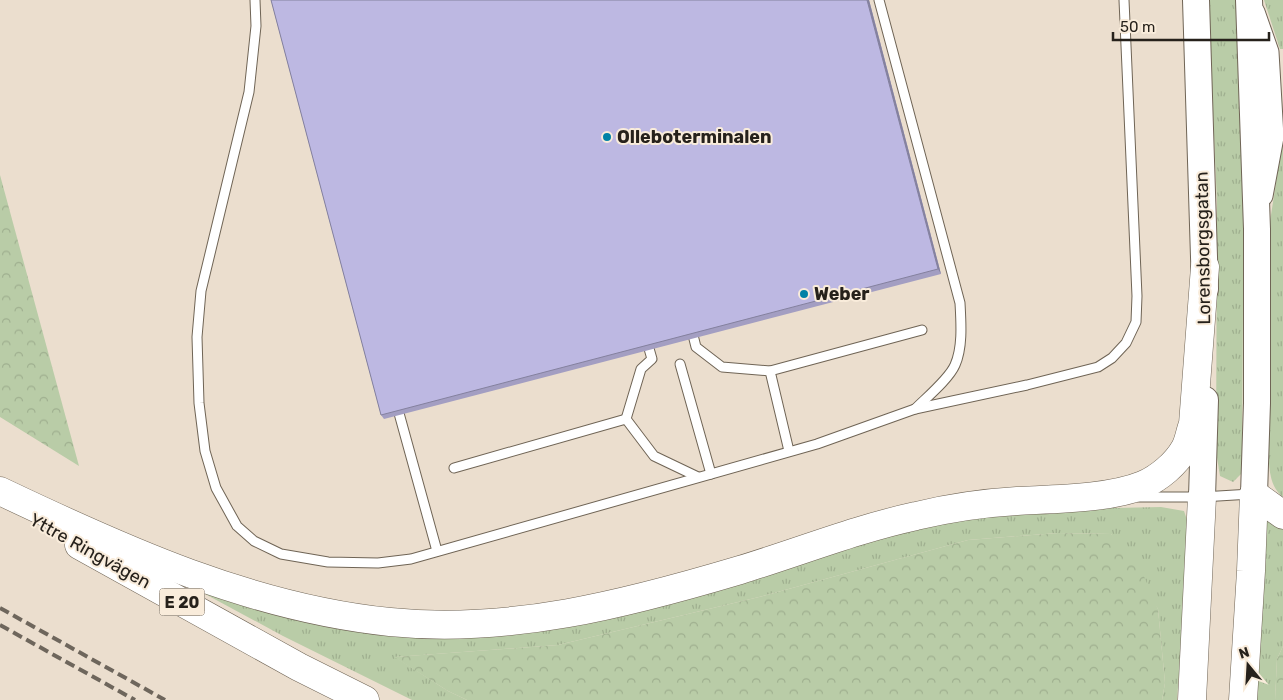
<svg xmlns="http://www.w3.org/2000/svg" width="1283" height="700" font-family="Rubik,sans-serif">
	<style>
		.grass { fill: url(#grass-tufts) }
		.forest { fill: url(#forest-crowns) }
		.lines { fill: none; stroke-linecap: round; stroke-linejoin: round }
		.service-casing { stroke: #6f6455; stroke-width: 11 }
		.minor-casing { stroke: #6f6455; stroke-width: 21 }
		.secondary-casing { stroke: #6f6455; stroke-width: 28 }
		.motorway-casing { stroke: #6f6455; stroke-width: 29 }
		.service { stroke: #fff; stroke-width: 9 }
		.minor { stroke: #fff; stroke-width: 19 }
		.secondary { stroke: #fff; stroke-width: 26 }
		.motorway { stroke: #fff; stroke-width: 28 }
		.rail { stroke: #6e665c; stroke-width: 4; stroke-dasharray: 10 5; stroke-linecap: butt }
		.wall { fill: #a39ec2 }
		.shaded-wall { fill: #84819e }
		.building { fill: #bdb8e2; stroke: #84819e }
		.poi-dot { fill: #0082a6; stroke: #f9ecdb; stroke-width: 2 }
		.labels { text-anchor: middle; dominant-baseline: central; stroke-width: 4; stroke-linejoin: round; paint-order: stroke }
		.shield { fill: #f9ecdb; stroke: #655e55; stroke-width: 1 }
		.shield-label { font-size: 16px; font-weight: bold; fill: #26211b }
		.poi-label { font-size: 18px; font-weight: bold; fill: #26211b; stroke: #f9ecdb; text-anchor: start }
		.street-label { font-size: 18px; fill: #26211b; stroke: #f9ecdb }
	</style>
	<defs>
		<pattern id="grass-tufts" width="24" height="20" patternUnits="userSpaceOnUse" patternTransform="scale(1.25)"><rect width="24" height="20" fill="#b9cca7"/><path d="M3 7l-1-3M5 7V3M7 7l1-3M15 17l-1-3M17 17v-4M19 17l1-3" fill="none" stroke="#9faf8f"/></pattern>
		<pattern id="forest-crowns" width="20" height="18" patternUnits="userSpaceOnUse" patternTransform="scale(1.25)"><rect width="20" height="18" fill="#b9cca7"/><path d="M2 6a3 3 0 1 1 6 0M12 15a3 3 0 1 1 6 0" fill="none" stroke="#9faf8f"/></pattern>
	</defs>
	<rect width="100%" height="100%" fill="#ebdece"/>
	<!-- grass -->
	<g class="grass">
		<polygon points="1208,0 1238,0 1244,127 1242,473 1233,482 1220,476 1216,451 1217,203"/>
		<polygon points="1264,0 1283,0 1283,49 1280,49"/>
		<path d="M1283,138V497C1272,488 1270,476 1269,463L1268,234Z"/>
		<polygon points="1161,507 1184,511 1190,529 1177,700 1162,700 1165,683 1158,609 1111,534 1058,533 968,540 759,597 558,645 395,657 448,691 467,700 412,700 283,636 194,588 400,635 888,534 1016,510"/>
		<polygon points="1263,515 1283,528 1283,646 1277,659 1275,700 1253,700"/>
	</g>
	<!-- forest -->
	<g class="forest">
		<polygon points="0,175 79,466 0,417"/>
		<polygon points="1058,533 1111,534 1140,567 1158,609 1165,683 1162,700 467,700 448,691 394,657 558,645 759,597 968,540"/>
		<polygon points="1283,646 1283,700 1275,700 1277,659"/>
	</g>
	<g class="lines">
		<!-- service casing -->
		<g class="service-casing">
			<g id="service">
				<polyline points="255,0 256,26 249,92 201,291 197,337 199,403 205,451 216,488 237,526 254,541 281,554 328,562 378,563 411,559 817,444 915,409 1027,385 1098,367 1112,358 1126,343 1136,322 1137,296 1124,0"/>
				<path d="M879,0L960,303C961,322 963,347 955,365C949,379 926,398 915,409"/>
				<polyline points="691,327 696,347 722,367 770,371"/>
				<polyline points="680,364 711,474"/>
				<polyline points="397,406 437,551"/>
				<polyline points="626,419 641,369 652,359 646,338"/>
				<polyline points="789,451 770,371 922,330"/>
				<polyline points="454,468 626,419 654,456 698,477"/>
				<polyline points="1139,497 1202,497 1251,494"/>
			</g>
		</g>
		<!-- minor casing -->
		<g class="minor-casing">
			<polyline id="minor" points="1255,12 1269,52 1274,137 1263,196"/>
		</g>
		<!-- secondary casing -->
		<g class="secondary-casing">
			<g id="secondary">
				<polyline points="1196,0 1205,289"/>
				<polyline points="1249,0 1257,229 1257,403 1254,494"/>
				<polyline points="1202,497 1205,400"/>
			</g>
		</g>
		<!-- motorway casing -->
		<g class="motorway-casing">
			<g id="motorway">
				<path d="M0,491C124,550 252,608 390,622C510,634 626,604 740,570C799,552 856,529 916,516C949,508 983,503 1017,501C1053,499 1109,499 1143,485C1159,478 1176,464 1185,448C1189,441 1190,431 1193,424L1205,267"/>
				<polyline points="1254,494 1283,515"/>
				<polyline points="79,545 299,667 365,700"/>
				<polyline points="1192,700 1202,497"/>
				<polyline points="1243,700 1251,571 1254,494"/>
			</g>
		</g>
		<!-- service -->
		<use href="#service" class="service"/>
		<!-- minor -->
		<use href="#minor" class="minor"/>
		<!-- secondary -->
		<use href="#secondary" class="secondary"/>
		<!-- motorway -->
		<use href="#motorway" class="motorway"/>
		<!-- rail -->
		<g class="rail">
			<polyline points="0,608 165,700"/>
			<polyline points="0,625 135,700"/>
		</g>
	</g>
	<!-- wall -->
	<polygon class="wall" points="271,0 869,0 941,274 384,419 381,415"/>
	<!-- shaded-wall -->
	<polygon class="shaded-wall" points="867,0 869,0 941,274 938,269"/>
	<!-- building -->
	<polygon class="building" points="271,0 867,0 938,269 381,415"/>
	<!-- markers -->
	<g class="poi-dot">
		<circle cx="607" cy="137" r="5"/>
		<circle cx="804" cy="294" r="5"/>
	</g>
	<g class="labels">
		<!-- shield labels -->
		<rect class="shield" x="159.5" y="588.5" width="45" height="27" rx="4"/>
		<g class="shield-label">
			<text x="182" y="602">E 20</text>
		</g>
		<!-- poi labels -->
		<g class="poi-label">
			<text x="617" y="137">Olleboterminalen</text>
			<text x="814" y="294">Weber</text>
		</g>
		<!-- street labels -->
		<g class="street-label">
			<text transform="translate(1203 248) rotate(-91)">Lorensborgsgatan</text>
			<text transform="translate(90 551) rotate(29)">Yttre Ringvägen</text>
		</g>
	</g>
	<!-- north arrow -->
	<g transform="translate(1248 665) rotate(342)" stroke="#f9ecdb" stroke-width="4" paint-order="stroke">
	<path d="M0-4L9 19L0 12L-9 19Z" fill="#26211b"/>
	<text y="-8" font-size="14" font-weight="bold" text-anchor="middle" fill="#26211b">N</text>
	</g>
	<!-- scale -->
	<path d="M1113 32v8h156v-8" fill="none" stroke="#26211b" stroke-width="2.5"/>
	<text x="1120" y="32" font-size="15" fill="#26211b" stroke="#f9ecdb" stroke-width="4" paint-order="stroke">50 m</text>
</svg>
